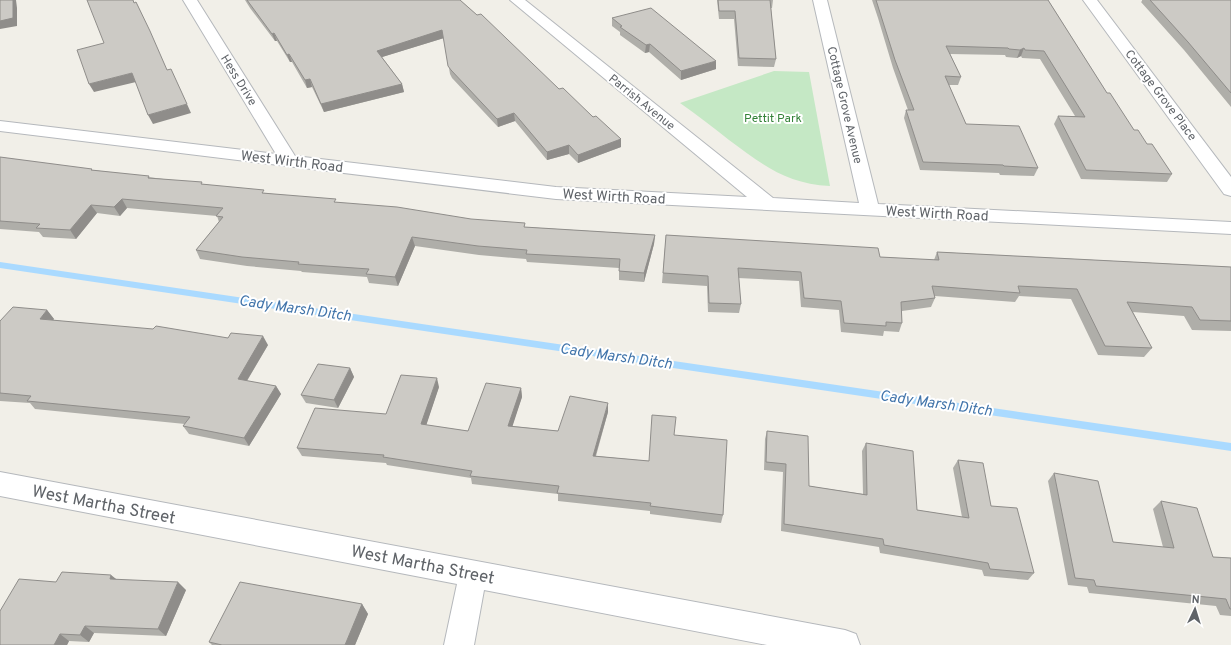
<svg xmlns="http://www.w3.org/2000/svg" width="1231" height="645" viewBox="0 0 1231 645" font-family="Overpass,sans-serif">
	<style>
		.green { fill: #c5e8c5 }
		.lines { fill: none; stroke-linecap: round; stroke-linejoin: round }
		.stream { fill: #aadaff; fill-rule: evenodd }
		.minor-casing { stroke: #b5b8bc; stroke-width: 2 }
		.minor { fill: #fff; fill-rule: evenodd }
		.wall { fill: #afaea9 }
		.shaded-wall { fill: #8f8d8a }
		.building { fill: #cccac5; stroke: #8f8d8a }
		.labels { text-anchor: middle; stroke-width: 4; stroke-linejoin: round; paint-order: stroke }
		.far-street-label { font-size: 12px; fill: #5f6368; stroke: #fff }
		.far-park-label { font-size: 12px; fill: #348238; stroke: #fff }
		.street-label { font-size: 14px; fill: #5f6368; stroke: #fff }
		.water-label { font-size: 15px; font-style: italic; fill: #4174aa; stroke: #fff }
		.near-street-label { font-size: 17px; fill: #5f6368; stroke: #fff }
	</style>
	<rect width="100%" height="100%" fill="#f1efe8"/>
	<path class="green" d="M774 71 809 72 830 186C786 184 763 165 729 140 713 127 697 115 680 103Z"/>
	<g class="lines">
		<path class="stream" d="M0 262 1231 443V451L0 268Z"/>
		<defs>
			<path id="minor" d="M183 0H197L295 156 556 187 747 197 510 0H525L773 198 859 203 813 0H827L878 204 1231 222V234L556 199 0 131V121L276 154Z
				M1083 0H1097L1231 177V196L1224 194Z
				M0 472 845 630 856 634 860 645H767L484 590 474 645H444L457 584 0 496Z"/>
		</defs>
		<use href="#minor" class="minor-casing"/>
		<use href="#minor" class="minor"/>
	</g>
	<path class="wall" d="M245 0H460L559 89 621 139V147L578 163 569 154 547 160 515 121 498 127 452 78 450 74 444 38 382 57 402 84 404 92 324 112 312 87 307 88 292 62H290L277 41H275L250 8Z
		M717 0H773L772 8H771L776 59 774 67 738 66 734 19H719Z
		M872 0H1048L1107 93 1134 130 1172 174 1167 182 1081 179 1054 124 1058 116H1075L1040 59 1022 58 1021 56 1017 58 1006 57 1005 55 950 54 961 77 958 85H949L966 124 1038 168 1034 176 1000 175 999 173 920 170 904 118 906 110H908L893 68 878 18Z
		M1142 0H1231V107L1184 50 1141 2 1142 1Z
		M612 18 716 69 681 80 649 52 645 53 620 35V32L612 26Z
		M0 157 93 170 203 184 265 193 525 227 655 235 654 244 644 282 619 280V268L527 262 526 259 479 255 415 246 398 286 369 283 367 277 302 272 301 271 247 266 200 259 196 250 219 222 217 216 127 208 120 216 97 213 76 239 43 237 39 232 0 229Z
		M666 235 880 257 934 260 937 252 1231 267V331L1192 330 1184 316 1133 312 1152 348 1144 357 1098 355 1071 299 1019 296 1015 302 935 296V298L931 307 902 311V323L899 332 884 331 883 336 841 332 839 310 801 307 799 281 738 278 741 304 739 313 708 312 707 286 662 283Z
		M47 310 54 319 53 320 268 345 247 381 276 386 281 394 249 446 189 434 183 426 185 424 35 409 30 403 0 401V321Z
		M350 368 354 377 338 408 306 403 301 395Z
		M439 387 426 425 468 431 521 388 522 397 512 426 558 431 608 412 596 456 649 461 674 435 723 515 721 523 650 514V511L558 501V494L472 484 471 478 387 465 386 463 302 456 297 448 386 414Z
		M767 431 809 486 863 494 862 451 866 443 917 510 962 517 953 468 958 460 991 506 1034 573 1028 580 984 576 982 570 880 553 879 547 781 531 783 472 764 470 765 439Z
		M1054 473 1113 542 1163 547 1153 509 1161 501 1213 557 1231 558V616L1220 615 1216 606 1089 593 1087 587 1068 585 1048 481Z
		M116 579 186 590 166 636 94 633 89 642 69 641 67 645H0L56 582Z
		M362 604 368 614 355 645H212L209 642Z"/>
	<path class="shaded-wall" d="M13 0H16L17 8V26L0 29V21Z
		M442 30 444 38 379 58 377 51Z
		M274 33 277 41H275L272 34Z
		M650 44 649 52 645 53 646 45Z
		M1024 48 1021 56 1017 58 1020 50Z
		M289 54 292 62H290L287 55Z
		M716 61V69L681 80V71Z
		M132 73 136 82 94 92 89 84Z
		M310 79 312 87 307 88 305 80Z
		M402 84 404 92 324 112 321 104Z
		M187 104 191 113 153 124 148 115Z
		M514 113 515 121 498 127 497 119Z
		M621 139V147L578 163V155Z
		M569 145V154L547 160V152Z
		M122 199 127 208 120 216 114 207Z
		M91 205 97 213 76 239 70 230Z
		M655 235 654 244 644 282V273Z
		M412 237 415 246 398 286 395 277Z
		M47 310 54 319 47 327 40 319Z
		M263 336 268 345 243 387 238 379Z
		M350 368 354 377 338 408 334 400Z
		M437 378 439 387 424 432 421 424Z
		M276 386 281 394 249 446 244 438Z
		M521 388 522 397 510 434 508 426Z
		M608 403V412L593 464V456Z
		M111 575 120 582 110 579Z
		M178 582 186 590 166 636 158 629Z
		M362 604 368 614 355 645H345Z
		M85 626 94 633 89 642 80 635Z
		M60 634 69 641 67 645H54Z"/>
	<path class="building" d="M0 0H13V18L0 21Z
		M87 0H133L134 3 136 2 150 31 167 70 171 69 187 104 148 115 132 73 89 84 77 50 104 43Z
		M247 0H460L477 15 481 14 559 89 563 88 593 117 596 116 621 139 578 155 569 145 547 152 514 113 497 119 451 70 448 66 442 30 377 51 402 84 321 104 310 79 305 80 289 54 287 55 274 33 272 34Z
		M718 0H770L776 59 739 58 735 11H719Z
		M876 0H1048L1107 93H1110L1134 130H1138L1147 144H1152L1172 174 1086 170 1058 116 1085 117 1044 51 1025 50 1024 48 1020 50 1009 49 1008 48 946 46 961 77 945 76 966 124 1019 126 1038 168 1004 166 1003 165 923 162 906 110H914L895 60Z
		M1150 0H1231V93L1188 42Z
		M651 8 716 61 681 71 650 44 646 45 620 27 622 26 612 18Z
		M0 157 92 169 91 170 149 176 148 178 202 182 201 184 264 190 262 193 336 199 334 202 397 207 471 219 525 223 524 227 655 235 644 273 619 271 620 259 526 254 527 250 478 246 412 237 395 277 366 274 369 269 298 264 299 262 242 257 196 250 223 217 216 216 223 208 122 199 114 207 91 205 70 230 36 228 40 224 0 221Z
		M666 235 878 248 880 257 939 260 937 252 1231 267V321L1200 320 1192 307 1127 302 1152 348 1105 346 1077 289 1018 286 1020 293 932 286 935 298 901 302 902 323 886 322V326L844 323 841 301 804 298 801 272 738 268 741 304 709 303 708 276 663 273Z
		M13 307 47 310 40 319 153 329 156 326 228 338 231 333 263 336 238 379 276 386 244 438 183 426 190 417 27 401 31 396 0 393V321Z
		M318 364 350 368 334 400 301 395Z
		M401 375 437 378 421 424 468 431 486 383 521 388 508 426 558 431 570 396 608 403 593 456 649 461 652 415 676 417 674 435 727 440 723 515 650 506 651 503 557 493 559 486 470 476 472 471 383 457 384 455 297 448 315 408 386 414Z
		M767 431 808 436 809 486 867 495 866 443 913 451 917 510 969 518 958 460 983 463 991 506 1017 508 1034 573 990 569 988 563 884 545 883 539 784 524 786 464 766 462Z
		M1054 473 1098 481 1113 542 1174 548 1161 501 1197 508 1213 557 1231 558V609H1230L1226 599 1096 586 1094 580 1075 578Z
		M62 572 111 575 110 579 178 582 158 629 85 626 80 635 60 634 54 645H0V611L19 579 56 582Z
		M240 582 362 604 345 645H222L209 642Z"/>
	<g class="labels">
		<g class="far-street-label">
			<text transform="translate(239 80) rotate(58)" y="4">Hess Drive</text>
			<text transform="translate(1161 95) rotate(53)" y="4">Cottage Grove Place</text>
			<text transform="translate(642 102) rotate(39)" y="4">Parrish Avenue</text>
			<text transform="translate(845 105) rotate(77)" y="4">Cottage Grove Avenue</text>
		</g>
		<g class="far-park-label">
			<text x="773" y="122">Pettit Park</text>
		</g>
		<g class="street-label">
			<text transform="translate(292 161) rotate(7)" y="5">West Wirth Road</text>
			<text transform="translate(614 196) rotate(3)" y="5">West Wirth Road</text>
			<text transform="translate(937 213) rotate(3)" y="5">West Wirth Road</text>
		</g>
		<g class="water-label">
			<text transform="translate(295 308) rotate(8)" y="5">Cady Marsh Ditch</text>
			<text transform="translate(616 356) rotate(8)" y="5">Cady Marsh Ditch</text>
			<text transform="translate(936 403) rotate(8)" y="5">Cady Marsh Ditch</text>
		</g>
		<g class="near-street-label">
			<text transform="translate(104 504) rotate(11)" y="6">West Martha Street</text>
			<text transform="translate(423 564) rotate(11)" y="6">West Martha Street</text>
		</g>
	</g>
	<g transform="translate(1195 609) rotate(4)" stroke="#ffffff" stroke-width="3" paint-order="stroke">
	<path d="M0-3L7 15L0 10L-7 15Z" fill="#5f6368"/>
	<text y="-6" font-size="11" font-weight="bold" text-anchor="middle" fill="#5f6368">N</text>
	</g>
</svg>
